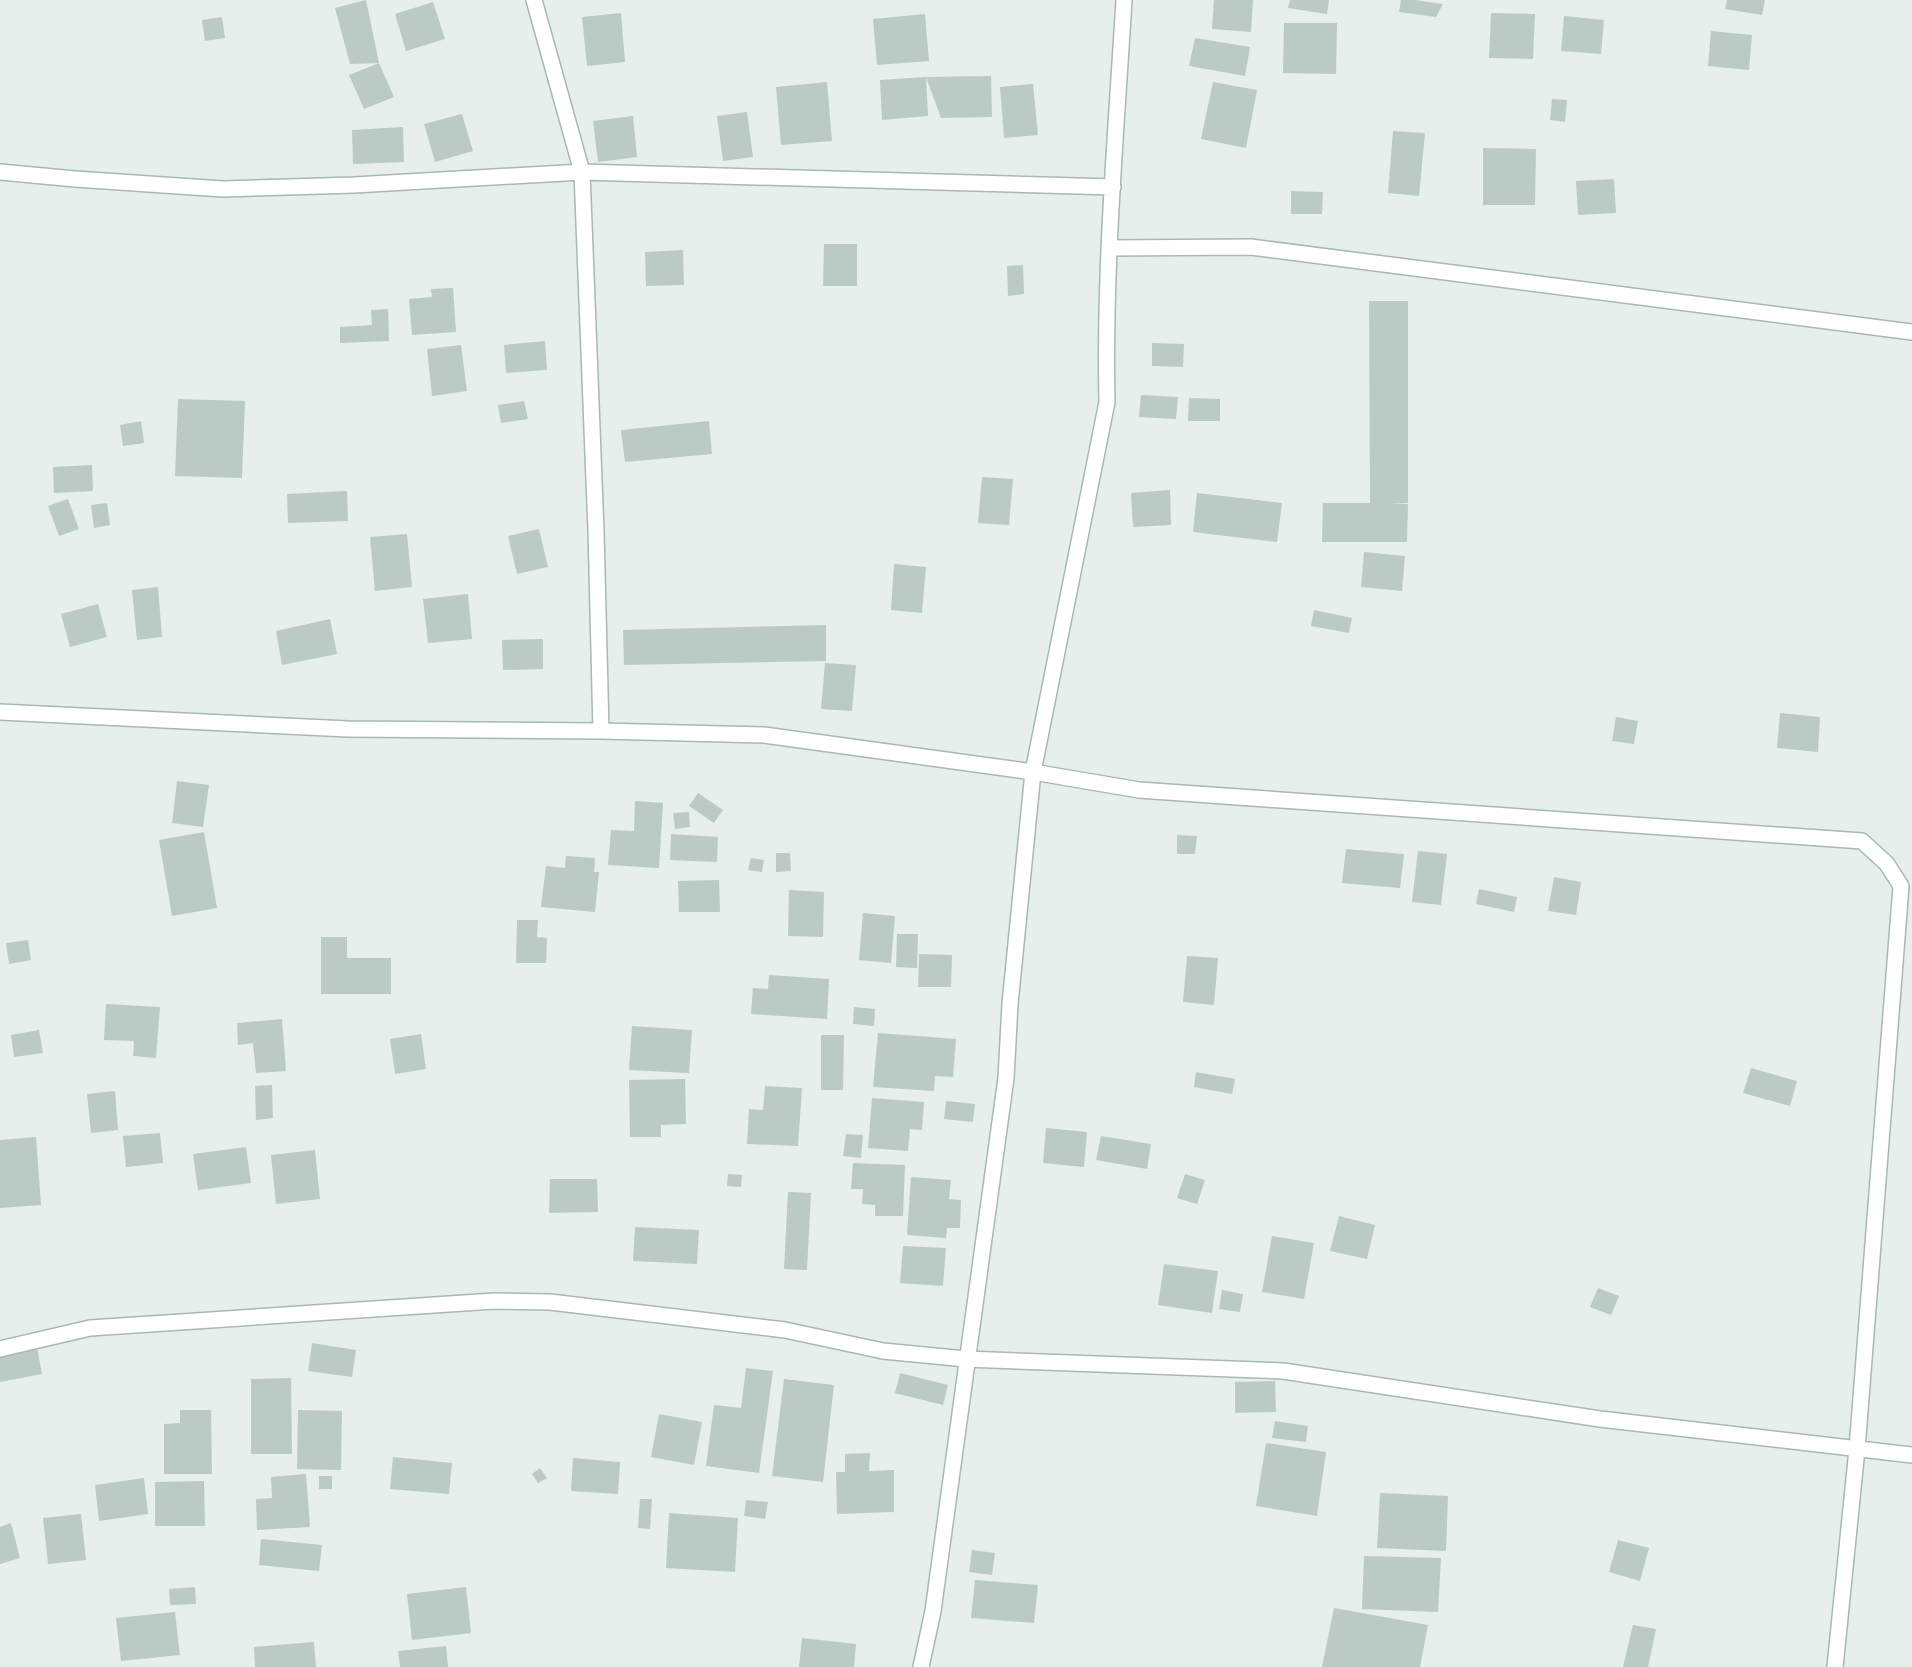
<svg xmlns="http://www.w3.org/2000/svg" width="1912" height="1667" viewBox="0 0 1912 1667" font-family="Poppins,sans-serif">
	<style>
		.building { fill: #bbcac4 }
		.lines { fill: none; stroke-linecap: round; stroke-linejoin: round }
		.street-casing { stroke: #a8b8b2; stroke-width: 18 }
		.street { stroke: #fff; stroke-width: 15 }
	</style>
	<rect width="100%" height="100%" fill="#e6efeb"/>
	<path class="building" d="M366 0 379 63 350 64 335 8Z
		M1214 0H1253L1251 32 1212 29Z
		M1290 0H1329L1327 14 1288 8Z
		M1401 0H1415L1443 4 1436 17 1399 12Z
		M1727 0H1765L1762 15 1725 9Z
		M433 2 445 39 406 51 395 14Z
		M621 13 625 62 587 66 582 17Z
		M1491 13 1535 14 1533 59 1489 58Z
		M925 14 929 61 877 65 873 19Z
		M1564 16 1604 20 1601 54 1561 51Z
		M222 17 225 38 205 41 202 20Z
		M1284 23H1337L1336 74 1283 73Z
		M1711 31 1752 35 1749 70 1708 66Z
		M1195 38 1250 47 1245 76 1189 66Z
		M379 63 394 97 364 109 349 75Z
		M991 76 992 117 941 118 926 77Z
		M926 77 928 116 882 120 880 80Z
		M827 82 832 141 781 145 776 87Z
		M1213 82 1257 90 1246 148 1201 139Z
		M1033 84 1038 135 1004 138 1000 87Z
		M1552 99 1567 100 1565 122 1550 120Z
		M747 112 753 157 723 161 717 116Z
		M462 114 473 151 435 162 424 124Z
		M633 116 637 157 598 162 593 121Z
		M403 127 404 162 353 164 352 130Z
		M1393 131 1425 133 1419 196 1388 193Z
		M1483 148 1536 149 1535 205H1483Z
		M1614 179 1616 213 1578 215 1576 181Z
		M1291 191 1323 192 1322 214H1291Z
		M824 244H857V286H823Z
		M683 250 684 285 646 286 645 252Z
		M1023 265 1024 294 1008 296 1007 266Z
		M453 288 456 332 412 335 409 299 432 297 431 289Z
		M1369 301H1408V503H1387L1408 504 1407 542H1322L1323 503H1370Z
		M388 309 389 341 340 343V327L372 325 371 310Z
		M545 341 547 370 506 373 504 345Z
		M1152 343 1184 344 1183 367 1152 366Z
		M461 345 467 391 432 396 427 349Z
		M1141 395 1178 397 1176 419 1139 417Z
		M1189 398 1220 399V421H1188Z
		M178 399 245 401 242 478 175 476Z
		M524 401 528 419 501 423 498 405Z
		M141 421 144 443 123 446 120 425Z
		M709 421 712 454 625 462 621 430Z
		M92 465 93 491 54 493 53 467Z
		M982 477 1013 479 1009 525 978 523Z
		M1170 490 1171 525 1133 527 1131 493Z
		M347 491 348 521 288 523 287 494Z
		M1197 493 1282 503 1277 542 1193 532Z
		M68 499 79 529 59 536 48 506Z
		M107 503 110 525 94 528 91 505Z
		M539 529 548 567 517 574 508 536Z
		M407 534 412 587 375 591 370 537Z
		M1364 552 1405 556 1402 591 1361 587Z
		M894 564 926 567 922 613 891 610Z
		M158 587 162 637 137 640 132 590Z
		M468 594 472 639 428 643 423 599Z
		M98 604 107 637 70 647 61 614Z
		M1314 610 1352 618 1349 633 1311 626Z
		M330 619 337 654 282 665 276 631Z
		M826 625V661L624 665 623 630Z
		M543 639V669L503 670 502 640Z
		M825 663 856 665 852 711 821 709Z
		M1780 713 1820 717 1818 752 1777 748Z
		M1616 717 1638 721 1634 744 1612 741Z
		M177 781 209 785 203 827 172 823Z
		M698 793 723 810 714 823 689 806Z
		M635 801 663 803 659 868 608 865 611 830 634 831Z
		M689 812 690 827 675 829 673 813Z
		M204 832 217 908 172 916 159 840Z
		M671 834 718 837 717 862 670 860Z
		M1177 835 1197 836 1195 854H1177Z
		M1346 849 1404 854 1400 888 1342 883Z
		M1418 851 1447 854 1441 905 1412 902Z
		M776 853H790L791 871 776 872Z
		M566 856 595 858 594 872H599L595 912 541 907 546 866 565 868Z
		M751 858 764 860 762 872 748 870Z
		M1554 877 1581 882 1576 915 1548 911Z
		M719 880 720 912H679L678 881Z
		M1479 889 1517 897 1514 912 1476 904Z
		M789 890 824 892 823 937 788 936Z
		M863 913 895 916 891 963 859 960Z
		M517 920H538L537 937 547 938 546 963H516Z
		M897 934H918L917 968 896 967Z
		M321 937H347V958H391V994H321Z
		M28 940 31 960 9 964 6 943Z
		M919 954 952 955 951 987H918Z
		M1187 956 1218 958 1214 1005 1183 1002Z
		M769 975 829 979 827 1019 751 1014 753 988 768 989Z
		M106 1004 160 1007 156 1058 133 1056 134 1041 104 1040Z
		M854 1007 875 1009 874 1026 853 1024Z
		M282 1019 286 1071 256 1073 253 1043 238 1045 237 1023Z
		M632 1026 692 1030 689 1073 629 1070Z
		M39 1030 43 1053 14 1057 11 1035Z
		M878 1033 956 1039 953 1077 935 1076 934 1091 873 1087Z
		M421 1034 426 1069 395 1074 390 1039Z
		M821 1035H844L843 1090H821Z
		M1751 1068 1797 1081 1790 1106 1743 1093Z
		M1196 1072 1235 1079 1232 1094 1194 1087Z
		M685 1079 686 1124 661 1125V1137H630L629 1080Z
		M272 1085 273 1118 256 1120 255 1086Z
		M765 1086 802 1088 798 1146 747 1144 749 1109 763 1110Z
		M115 1091 118 1130 91 1133 87 1094Z
		M872 1098 924 1102 922 1130 910 1129 908 1151 868 1148Z
		M946 1101 975 1104 973 1122 944 1119Z
		M1046 1128 1087 1132 1084 1167 1043 1163Z
		M160 1133 163 1163 126 1167 123 1136Z
		M846 1134 863 1135 861 1158 843 1156Z
		M1101 1136 1151 1144 1147 1169 1096 1160Z
		M36 1137 41 1205 0 1208V1140Z
		M246 1147 251 1183 198 1190 193 1154Z
		M315 1150 320 1199 276 1204 271 1155Z
		M853 1163 905 1165 903 1216H875V1205L862 1204 863 1189H851Z
		M728 1174 742 1175 741 1187 727 1186Z
		M1185 1174 1205 1180 1197 1204 1177 1198Z
		M911 1177 951 1180 949 1199 961 1200 960 1228H947L946 1238 907 1235Z
		M550 1179H597L598 1212 549 1213Z
		M788 1192 811 1193 807 1270 784 1269Z
		M1339 1216 1375 1225 1367 1259 1330 1251Z
		M635 1227 699 1230 697 1264 633 1261Z
		M1272 1236 1314 1243 1304 1299 1262 1292Z
		M903 1246 946 1248 943 1286 900 1283Z
		M1164 1264 1218 1271 1212 1313 1158 1305Z
		M1598 1288 1619 1296 1611 1315 1590 1307Z
		M1222 1290 1243 1294 1240 1312 1219 1309Z
		M312 1343 356 1350 352 1377 308 1371Z
		M37 1347 42 1374 0 1382V1354Z
		M746 1368 773 1371 759 1473 706 1466 714 1405 741 1408Z
		M900 1373 948 1385 943 1405 895 1393Z
		M291 1378 292 1454H251V1379Z
		M784 1379 834 1385 823 1482 772 1476Z
		M1275 1381 1276 1412 1235 1413V1382Z
		M180 1410H211L212 1474H164V1424L180 1423Z
		M298 1410 342 1411 341 1470 297 1469Z
		M659 1414 702 1422 694 1465 651 1457Z
		M1275 1421 1308 1426 1306 1442 1272 1438Z
		M1266 1443 1326 1452 1317 1516 1256 1506Z
		M870 1453 869 1471 894 1470V1512L837 1514 836 1472H845V1454Z
		M393 1457 452 1463 449 1494 390 1489Z
		M573 1458 620 1462 618 1494 571 1491Z
		M540 1468 547 1478 538 1483 532 1474Z
		M306 1474 310 1527 257 1530 256 1499 272 1498 271 1477Z
		M319 1476H332V1489H319Z
		M144 1478 148 1514 99 1521 95 1485Z
		M204 1481 205 1526H155V1482Z
		M1380 1493 1448 1496 1446 1551 1377 1548Z
		M640 1499H652L650 1529 638 1528Z
		M746 1500 768 1502 765 1519 744 1516Z
		M669 1513 738 1518 735 1572 666 1568Z
		M81 1514 86 1560 48 1564 43 1518Z
		M11 1523 20 1558 0 1564V1527Z
		M261 1539 322 1545 319 1571 259 1565Z
		M1618 1540 1649 1548 1640 1581 1609 1572Z
		M972 1550 995 1553 992 1575 969 1572Z
		M1364 1556 1441 1558 1438 1612 1362 1609Z
		M975 1580 1038 1585 1034 1623 971 1618Z
		M195 1587 196 1604 170 1605 169 1589Z
		M466 1587 471 1633 412 1640 407 1594Z
		M1334 1608 1428 1625 1420 1667H1322Z
		M175 1612 180 1655 121 1661 116 1618Z
		M1633 1625 1656 1629 1648 1667H1623Z
		M802 1638 856 1644 854 1667H799Z
		M314 1642 316 1667H255L254 1647Z
		M446 1646 448 1667H400L398 1651Z"/>
	<g class="lines">
		<defs>
			<path id="street" d="M534 0 582 172 596 531 601 731
				M0 172 75 179 223 189 354 185 582 172 1113 187
				M1110 248 1251 247 1912 332
				M0 712 348 729 601 731 764 735 1033 772 1139 790 1862 841 1887 864 1901 886 1857 1449 1835 1667
				M0 1349 90 1328 494 1301 550 1302 785 1330 883 1351 966 1359 1283 1371 1600 1419 1912 1455
				M921 1667 933 1611 1006 1078 1010 1004 1033 772 1107 402C1104 268 1116 134 1124 0"/>
		</defs>
		<use href="#street" class="street-casing"/>
		<use href="#street" class="street"/>
	</g>
</svg>
